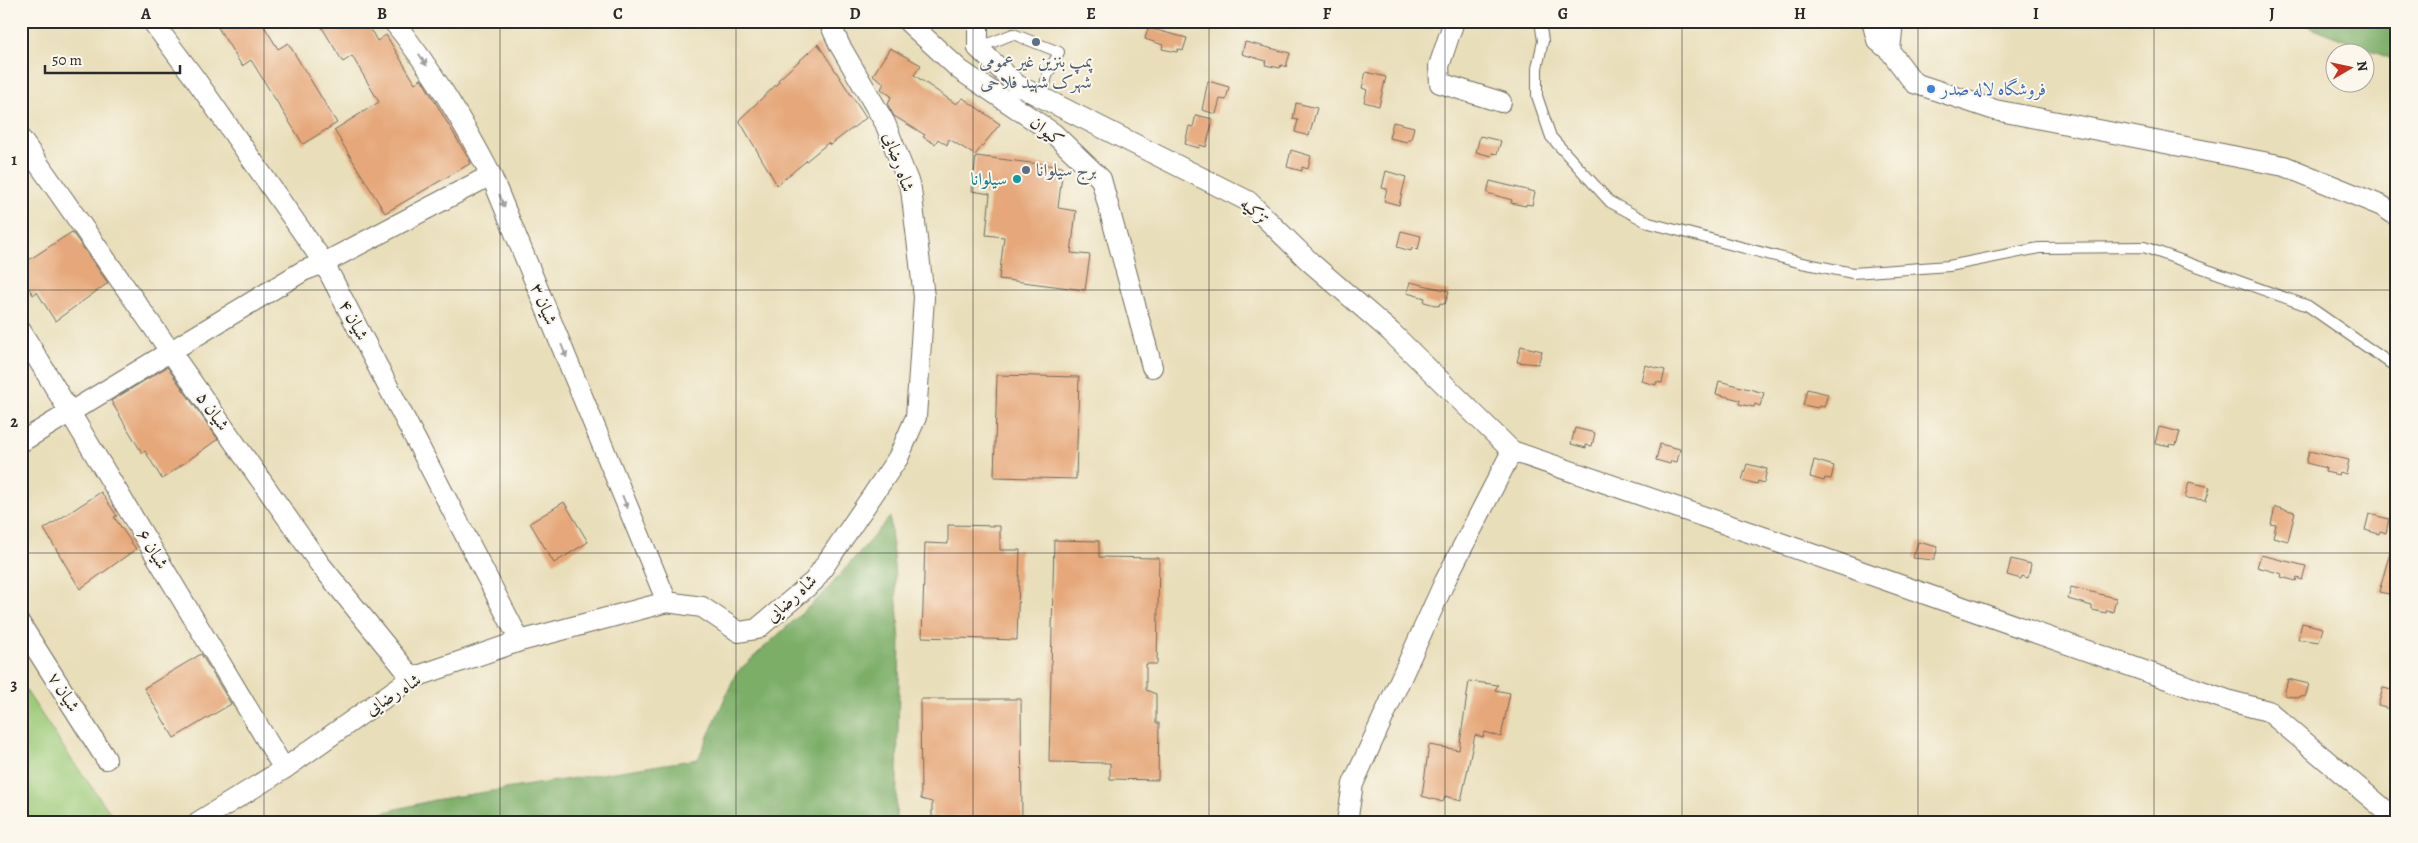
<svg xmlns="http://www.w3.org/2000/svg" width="2418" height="843" viewBox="0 0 2418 843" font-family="Alegreya,Amiri,serif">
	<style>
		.green { fill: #9bca78; stroke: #637a52 }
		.forest { fill: #7cae68; stroke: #546c4a }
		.building { fill: #e6a87a }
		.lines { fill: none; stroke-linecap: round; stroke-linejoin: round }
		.lane-casing { stroke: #6e6a5d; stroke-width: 12 }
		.street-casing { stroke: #6e6a5d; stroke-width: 22 }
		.lane { stroke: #fff; stroke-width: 10 }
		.street { stroke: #fff; stroke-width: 20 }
		.oneway { fill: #a0a0a0 }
		.grid { fill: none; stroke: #2b2b2b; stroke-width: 1; stroke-opacity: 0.55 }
		.service-dot { fill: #5c6f8a; stroke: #fbf7ec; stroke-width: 2 }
		.shop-dot { fill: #3f7fe0; stroke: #fbf7ec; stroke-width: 2 }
		.culture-dot { fill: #0f9aa8; stroke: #fbf7ec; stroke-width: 2 }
		.labels { text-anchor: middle; stroke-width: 4; stroke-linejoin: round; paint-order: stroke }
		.service-label { font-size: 18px; fill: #4e5e75; stroke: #fbf7ec }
		.shop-label { font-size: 18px; fill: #366cbe; stroke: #fbf7ec; text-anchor: start }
		.street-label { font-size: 18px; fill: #2b2b2b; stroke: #fbf7ec }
		.culture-label { font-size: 18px; fill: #0d838f; stroke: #fbf7ec; text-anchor: end }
		.neatline { fill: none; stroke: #2b2b2b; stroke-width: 2 }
		.grid-label { font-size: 16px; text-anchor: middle; font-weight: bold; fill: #2b2b2b }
	</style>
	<rect width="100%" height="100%" fill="#fbf7ec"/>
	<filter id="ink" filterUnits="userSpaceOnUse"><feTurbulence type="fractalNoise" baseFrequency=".02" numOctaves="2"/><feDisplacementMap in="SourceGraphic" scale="10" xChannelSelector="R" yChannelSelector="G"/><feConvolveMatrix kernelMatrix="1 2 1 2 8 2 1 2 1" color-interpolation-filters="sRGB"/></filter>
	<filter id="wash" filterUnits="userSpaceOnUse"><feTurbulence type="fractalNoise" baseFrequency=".0096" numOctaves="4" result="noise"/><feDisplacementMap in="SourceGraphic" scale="20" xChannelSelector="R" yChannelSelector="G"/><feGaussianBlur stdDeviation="1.12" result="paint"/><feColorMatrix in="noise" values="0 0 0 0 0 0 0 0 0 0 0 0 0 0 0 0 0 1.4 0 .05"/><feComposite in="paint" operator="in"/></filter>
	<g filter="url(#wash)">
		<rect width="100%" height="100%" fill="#e9deba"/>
		<path class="green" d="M21 683 71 759 117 822H21Z"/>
		<path class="forest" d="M2295 21H2397V61Z
			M890 517 900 641 896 822H344L434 800 698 759 736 673 824 593Z"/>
		<g id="blocks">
			<path class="building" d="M225 21H261L278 49 288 43 337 123 303 144 251 60 242 66 217 26Z
				M318 21H366L377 41 386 35 415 83 421 79 424 83 471 163 385 213 334 130 379 102 352 56 343 62Z
				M1148 28 1187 38 1183 51 1178 49 1177 52 1162 49 1163 45 1145 39Z
				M1245 42 1290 53 1286 67 1281 65 1280 68 1265 65 1266 61 1242 54Z
				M818 44 866 118 830 145 828 143 777 185 739 120 779 82 778 80Z
				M890 48 921 65 914 75 956 104 963 98 1000 124 975 155 949 139 947 145 938 139 935 144 923 137 925 135 894 116 888 105 891 96 881 89 884 83 873 75Z
				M1366 72 1386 77 1379 106 1364 102 1367 90 1362 88Z
				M1208 81 1229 87 1226 100 1220 99 1216 114 1202 110Z
				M1296 103 1317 108 1309 136 1295 132 1298 120 1293 119Z
				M1196 115 1213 119 1206 147 1200 145 1199 148 1185 144 1189 126 1193 127Z
				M1393 122 1414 127 1411 140H1408L1407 142 1389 138Z
				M1480 136 1501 141 1497 154 1492 153 1491 156 1476 152Z
				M1291 150 1311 156 1308 169 1302 167V171L1287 167Z
				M976 156 1063 167 1058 208 1076 211 1071 253 1090 255 1085 290 999 279 1004 237 986 235 990 194 972 191Z
				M1386 171 1406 177 1399 205 1384 201 1387 189 1382 188Z
				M1490 181 1535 192 1532 205 1526 204V206L1511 203 1512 200 1487 193Z
				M1401 231 1421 236 1418 250 1412 248 1411 251 1397 247Z
				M72 232 108 283 55 321 37 292 33 295 21 275V265Z
				M1410 282 1449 291 1445 304 1440 303 1439 306 1424 302 1425 298 1407 293Z
				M1521 346 1542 351 1538 364 1517 362Z
				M1645 365 1665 370 1662 383 1656 382V385L1641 381Z
				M167 367 218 439 162 479 145 451 142 453 111 401Z
				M997 375 1079 377 1076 479 994 477Z
				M1719 381 1764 393 1760 406 1755 404 1754 407 1739 404 1740 400 1716 394Z
				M1807 389 1828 394 1824 407 1819 406 1818 408 1803 405Z
				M2159 427 2180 432 2176 445 2171 444 2170 446 2155 443Z
				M1575 428 1595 433 1592 446 1586 445V448L1571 444Z
				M1660 444 1680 449 1677 462 1671 461 1670 464 1656 460Z
				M2309 451 2349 460 2346 474 2340 472 2339 475 2325 472 2326 468 2306 463Z
				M1814 460 1834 466 1831 479 1825 478 1824 481 1810 477Z
				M1747 464 1767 469 1764 483 1758 481 1757 484 1742 480Z
				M2189 482 2210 487 2206 500 2185 498Z
				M101 492 117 516 114 517 136 549 80 589 44 529Z
				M564 502 588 542 554 563 530 523Z
				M2275 507 2295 512 2288 541 2273 537 2276 525 2271 524Z
				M2369 514 2389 519 2386 533 2380 531 2379 534 2365 530Z
				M948 525 1000 526V550H1020L1017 640 922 637 925 543 948 544Z
				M1054 540 1099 541V557L1159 558 1157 664H1146V690L1156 694V723H1159L1158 780 1110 779V763L1049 762Z
				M1918 542 1938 547 1934 560 1913 558Z
				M2392 545H2397V587L2394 595 2379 592Z
				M2261 555 2306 566 2302 580 2297 578 2296 581 2281 577 2282 574 2257 567Z
				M2011 559 2031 564 2028 578 2022 576 2021 579 2007 575Z
				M2071 587 2116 598 2113 612 2107 610 2106 613 2092 610V606L2068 599Z
				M2302 623 2323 628 2319 642 2298 639Z
				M201 654 231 704 174 738 144 688Z
				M2288 679 2309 684 2305 697 2300 696 2299 698 2284 695Z
				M1469 681 1498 685 1495 690 1510 693 1501 737 1485 732 1483 737 1475 735 1461 801 1445 796 1443 802 1422 796 1429 745 1459 750Z
				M2383 688 2397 691V708L2394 707 2393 710 2378 706Z
				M920 699H1021L1022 822H964V817H932V802L921 799Z"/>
		</g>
	</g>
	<g filter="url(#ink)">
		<use href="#blocks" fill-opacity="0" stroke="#6e6a5d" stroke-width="1"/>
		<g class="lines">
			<defs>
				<path id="lane" d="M1540 21 1543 41 1537 68V96L1551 137 1610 202 1649 223 1802 263 1853 273 1949 266 2039 248 2144 247 2308 306 2397 368
					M978 48 1013 34 1059 52 1047 76 1042 98"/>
				<path id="street" d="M152 21 196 80 324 263 520 641
					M393 21C433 71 461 118 491 175L667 602
					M907 21 960 70 1053 133 1101 179 1152 367
					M978 21V48L1017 85 1248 201 1310 262 1391 332 1512 451 1769 539 2230 701 2268 711 2397 820
					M1454 21 1439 66 1440 83 1501 102
					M1872 21 1877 40 1890 51 1914 83 1995 110 2284 166 2382 206 2397 216
					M1890 51 1893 21
					M21 139 319 563 412 678
					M21 331 284 769
					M21 442 303 271 324 263 491 175
					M21 625 106 759
					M198 822 284 769 412 678 520 641 667 602 702 607 739 632 757 629 814 581 898 458 916 417 924 297 911 189 885 123 839 44 829 21
					M1347 822 1353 784 1445 581 1512 451"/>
			</defs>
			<use href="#lane" class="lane-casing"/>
			<use href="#street" class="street-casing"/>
			<use href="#lane" class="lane"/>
			<use href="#street" class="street"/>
		</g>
		<defs><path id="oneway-solid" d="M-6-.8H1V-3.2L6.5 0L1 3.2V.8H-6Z" transform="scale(1.25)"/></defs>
		<g class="oneway">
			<use href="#oneway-solid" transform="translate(423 60) rotate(56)"/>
			<use href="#oneway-solid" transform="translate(502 201) rotate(68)"/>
			<use href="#oneway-solid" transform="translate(564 351) rotate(68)"/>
			<use href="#oneway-solid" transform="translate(625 502) rotate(68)"/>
		</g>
	</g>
	<path class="grid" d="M264 21V822M500 21V822M736 21V822M973 21V822M1209 21V822M1445 21V822M1682 21V822M1918 21V822M2154 21V822M21 290H2397M21 553H2397"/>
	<g class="service-dot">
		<circle cx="1036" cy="42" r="5"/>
		<circle cx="1026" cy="170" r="5"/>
	</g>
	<circle class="shop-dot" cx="1931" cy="89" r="5"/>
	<circle class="culture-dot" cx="1017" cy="179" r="5"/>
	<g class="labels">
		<g class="service-label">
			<text x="1036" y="67">پمپ بنزین غیر عمومی<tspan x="1036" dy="21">شهرک شهید فلاحی</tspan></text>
			<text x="1036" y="176" text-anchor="start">برج سیلوانا</text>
		</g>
		<g class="shop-label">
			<text x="1941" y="95">فروشگاه لاله صدر</text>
		</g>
		<g class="street-label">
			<text transform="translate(1047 131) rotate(38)" y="6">کیوان</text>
			<text transform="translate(899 162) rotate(71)" y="6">شاه رضایی</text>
			<text transform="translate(1255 211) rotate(40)" y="6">تزکیه</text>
			<text transform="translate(544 304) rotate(68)" y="6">شیان ۳</text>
			<text transform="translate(354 320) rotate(63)" y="6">شیان ۴</text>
			<text transform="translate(213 411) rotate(55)" y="6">شیان ۵</text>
			<text transform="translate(153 549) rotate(59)" y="6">شیان ۶</text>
			<text transform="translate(791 598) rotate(-42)" y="6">شاه رضایی</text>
			<text transform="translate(64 692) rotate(58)" y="6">شیان ۷</text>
			<text transform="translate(393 694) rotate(-32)" y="6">شاه رضایی</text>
		</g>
		<g class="culture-label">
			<text x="1007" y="185">سیلوانا</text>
		</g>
	</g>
	<rect width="2418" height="843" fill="none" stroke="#fbf7ec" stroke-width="55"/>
	<g transform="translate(2350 68) rotate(81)"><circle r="24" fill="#fbf7ec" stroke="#a8a59f"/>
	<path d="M0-4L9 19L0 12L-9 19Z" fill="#c8321e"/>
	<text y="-8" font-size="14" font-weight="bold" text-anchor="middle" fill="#2b2b2b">N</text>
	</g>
	<path d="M45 65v8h135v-8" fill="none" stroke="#2b2b2b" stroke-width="2.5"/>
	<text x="52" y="65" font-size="15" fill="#2b2b2b" stroke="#fbf7ec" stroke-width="4" paint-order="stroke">50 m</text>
	<rect x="28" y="28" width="2362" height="788" class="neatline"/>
	<g class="grid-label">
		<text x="146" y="19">A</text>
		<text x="382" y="19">B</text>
		<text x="618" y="19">C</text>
		<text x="855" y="19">D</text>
		<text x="1091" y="19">E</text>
		<text x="1327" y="19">F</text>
		<text x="1563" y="19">G</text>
		<text x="1800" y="19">H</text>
		<text x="2036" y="19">I</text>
		<text x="2272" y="19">J</text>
		<text x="14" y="165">1</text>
		<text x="14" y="427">2</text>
		<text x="14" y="690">3</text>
	</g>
</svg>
